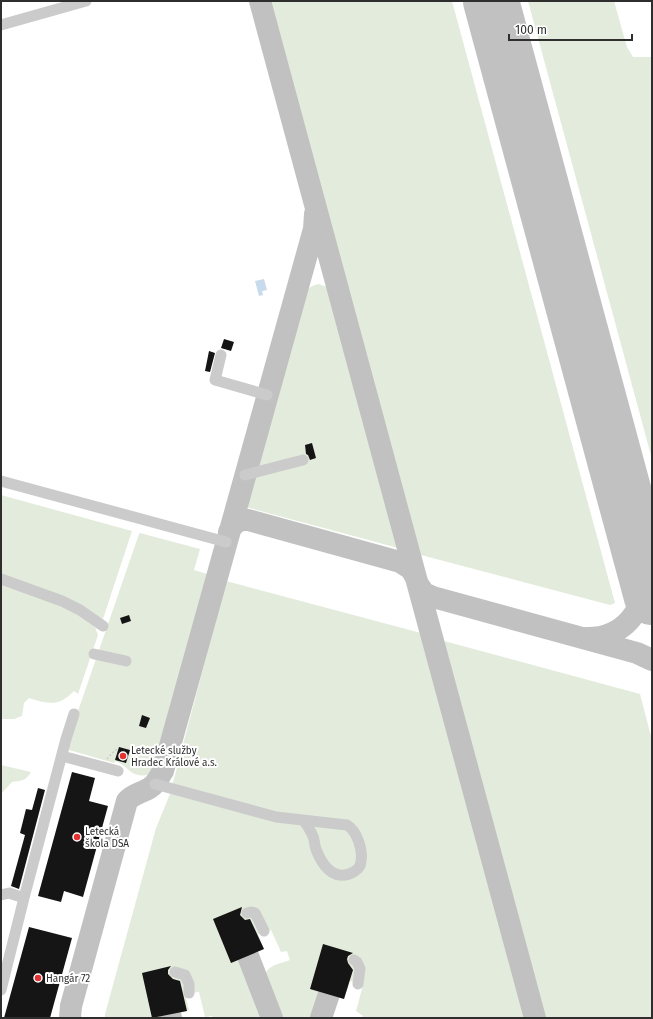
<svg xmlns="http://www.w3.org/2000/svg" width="653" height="1019" viewBox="0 0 653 1019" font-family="'Fira Sans',sans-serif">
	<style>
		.green { fill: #e3ecdc }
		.water { fill: #c8dbec }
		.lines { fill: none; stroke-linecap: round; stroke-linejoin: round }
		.taxiway { stroke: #c1c1c1; stroke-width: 22 }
		.runway { stroke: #c1c1c1; stroke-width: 56 }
		.building { fill: #151515 }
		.path { stroke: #cbcbcb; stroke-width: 1.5; stroke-dasharray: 2 2; stroke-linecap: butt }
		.minor { stroke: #cbcbcb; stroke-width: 11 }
		.poi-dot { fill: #e53131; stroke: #fff; stroke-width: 1.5 }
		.labels { text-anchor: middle; stroke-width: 4; stroke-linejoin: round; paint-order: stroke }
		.poi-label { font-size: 10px; fill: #2e2e2e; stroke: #fff; text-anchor: start }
	</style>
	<rect width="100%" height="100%" fill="#fff"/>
	<path class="green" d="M270 1H452L615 603 610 605 421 555Z
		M528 1H614L627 47 633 57H652V459Z
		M319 284 327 287 398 548 246 507 305 293C309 287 313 285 319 284Z
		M1 495 132 531 103 619 82 607 1 574Z
		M140 533 200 549 194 570 207 574 155 768 151 774C130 780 130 766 115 761L114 763 69 750 67 743 139 534Z
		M226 581 421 633 525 1018H362L363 1016 356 1011 363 985 350 981 344 999 323 993 315 1018H280L264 976C269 964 280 964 290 960L287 951 281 952 271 930 258 934 264 949 242 958 266 1018H213L212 1016 205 1017 199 992 185 994 189 1010 164 1018H105V1014L156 828 170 794Z
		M1 584 45 599 77 614 95 627 98 635 78 694 74 691C59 707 48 704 29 698L24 703 22 716 14 719H1Z
		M444 641 640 694 652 740V1018H546Z
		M1 765 31 772C27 780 21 781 12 782L1 794Z"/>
	<path class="water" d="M264 279 267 290 262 291 263 295 259 296 255 281Z"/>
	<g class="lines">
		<path class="taxiway" d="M260 1 535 1018
			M229 532C233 524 238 519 248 520L400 562 411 569 415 576
			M418 584 424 593 433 597 637 653 652 660
			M586 638C623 639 648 609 643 573L623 497
			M248 956 272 1018
			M170 1015 171 1018
			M70 1018 71 1006 127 801C134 793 143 793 151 787 156 784 159 777 163 771L314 229 315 214
			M321 1018 329 994"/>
		<path class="runway" d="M491 1 652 597"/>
	</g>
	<path class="building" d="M224 339 234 342 231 351 221 348Z
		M209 351 215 353 210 372 205 371Z
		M312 443 316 458 310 460 308 455 306 454 305 445Z
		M129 615 131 621 122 624 120 618Z
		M142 715 150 718 146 728 139 726Z
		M119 747 130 750 126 763 115 760Z
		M72 772 95 778 89 801 108 806 83 897 64 891 61 902 38 896Z
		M38 788 45 790 19 889 11 886 25 835 20 833 26 809 32 810Z
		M242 907 240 915 245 920 250 919 264 949 231 963 213 919Z
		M29 927 72 938 50 1018H4Z
		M323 944 353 953 348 956 347 959 348 963 353 970 344 999 310 989Z
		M171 966 168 970V974L173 979 180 981 187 1011 152 1018 142 973Z"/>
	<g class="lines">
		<path class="path" d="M107 759 115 750H117"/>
		<path class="minor" d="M1 25 86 1
			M221 355 215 380 267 395
			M245 475 303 460
			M1 481 226 542
			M1 579 62 601 80 610 103 626
			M94 654 126 661
			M62 756 118 771
			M155 784 276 817 347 825C357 831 363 850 361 861 361 870 349 876 340 875 328 874 320 860 316 849 314 844 315 839 312 834 310 830 307 825 304 821
			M1 895 9 893 24 898
			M247 913 251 912 255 913 264 931
			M354 960 357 962 360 969 358 984
			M175 972 185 975 189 984V993
			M1 990 24 898 66 739 74 714"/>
	</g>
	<g class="poi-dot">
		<circle cx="123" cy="756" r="4"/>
		<circle cx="77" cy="837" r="4"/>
		<circle cx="38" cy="978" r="4"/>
	</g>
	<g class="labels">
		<g class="poi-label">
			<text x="131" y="754">Letecké služby<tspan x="131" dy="12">Hradec Králové a.s.</tspan></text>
			<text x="85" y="835">Letecká<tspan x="85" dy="12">škola DSA</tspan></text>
			<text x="46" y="982">Hangár 72</text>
		</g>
	</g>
	<rect width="653" height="1019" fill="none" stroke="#2e2e2e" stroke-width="4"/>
	<path d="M509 34v6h123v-6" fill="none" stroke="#2e2e2e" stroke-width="2"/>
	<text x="515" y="34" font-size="12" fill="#2e2e2e" stroke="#ffffff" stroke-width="3" paint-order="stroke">100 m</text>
</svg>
